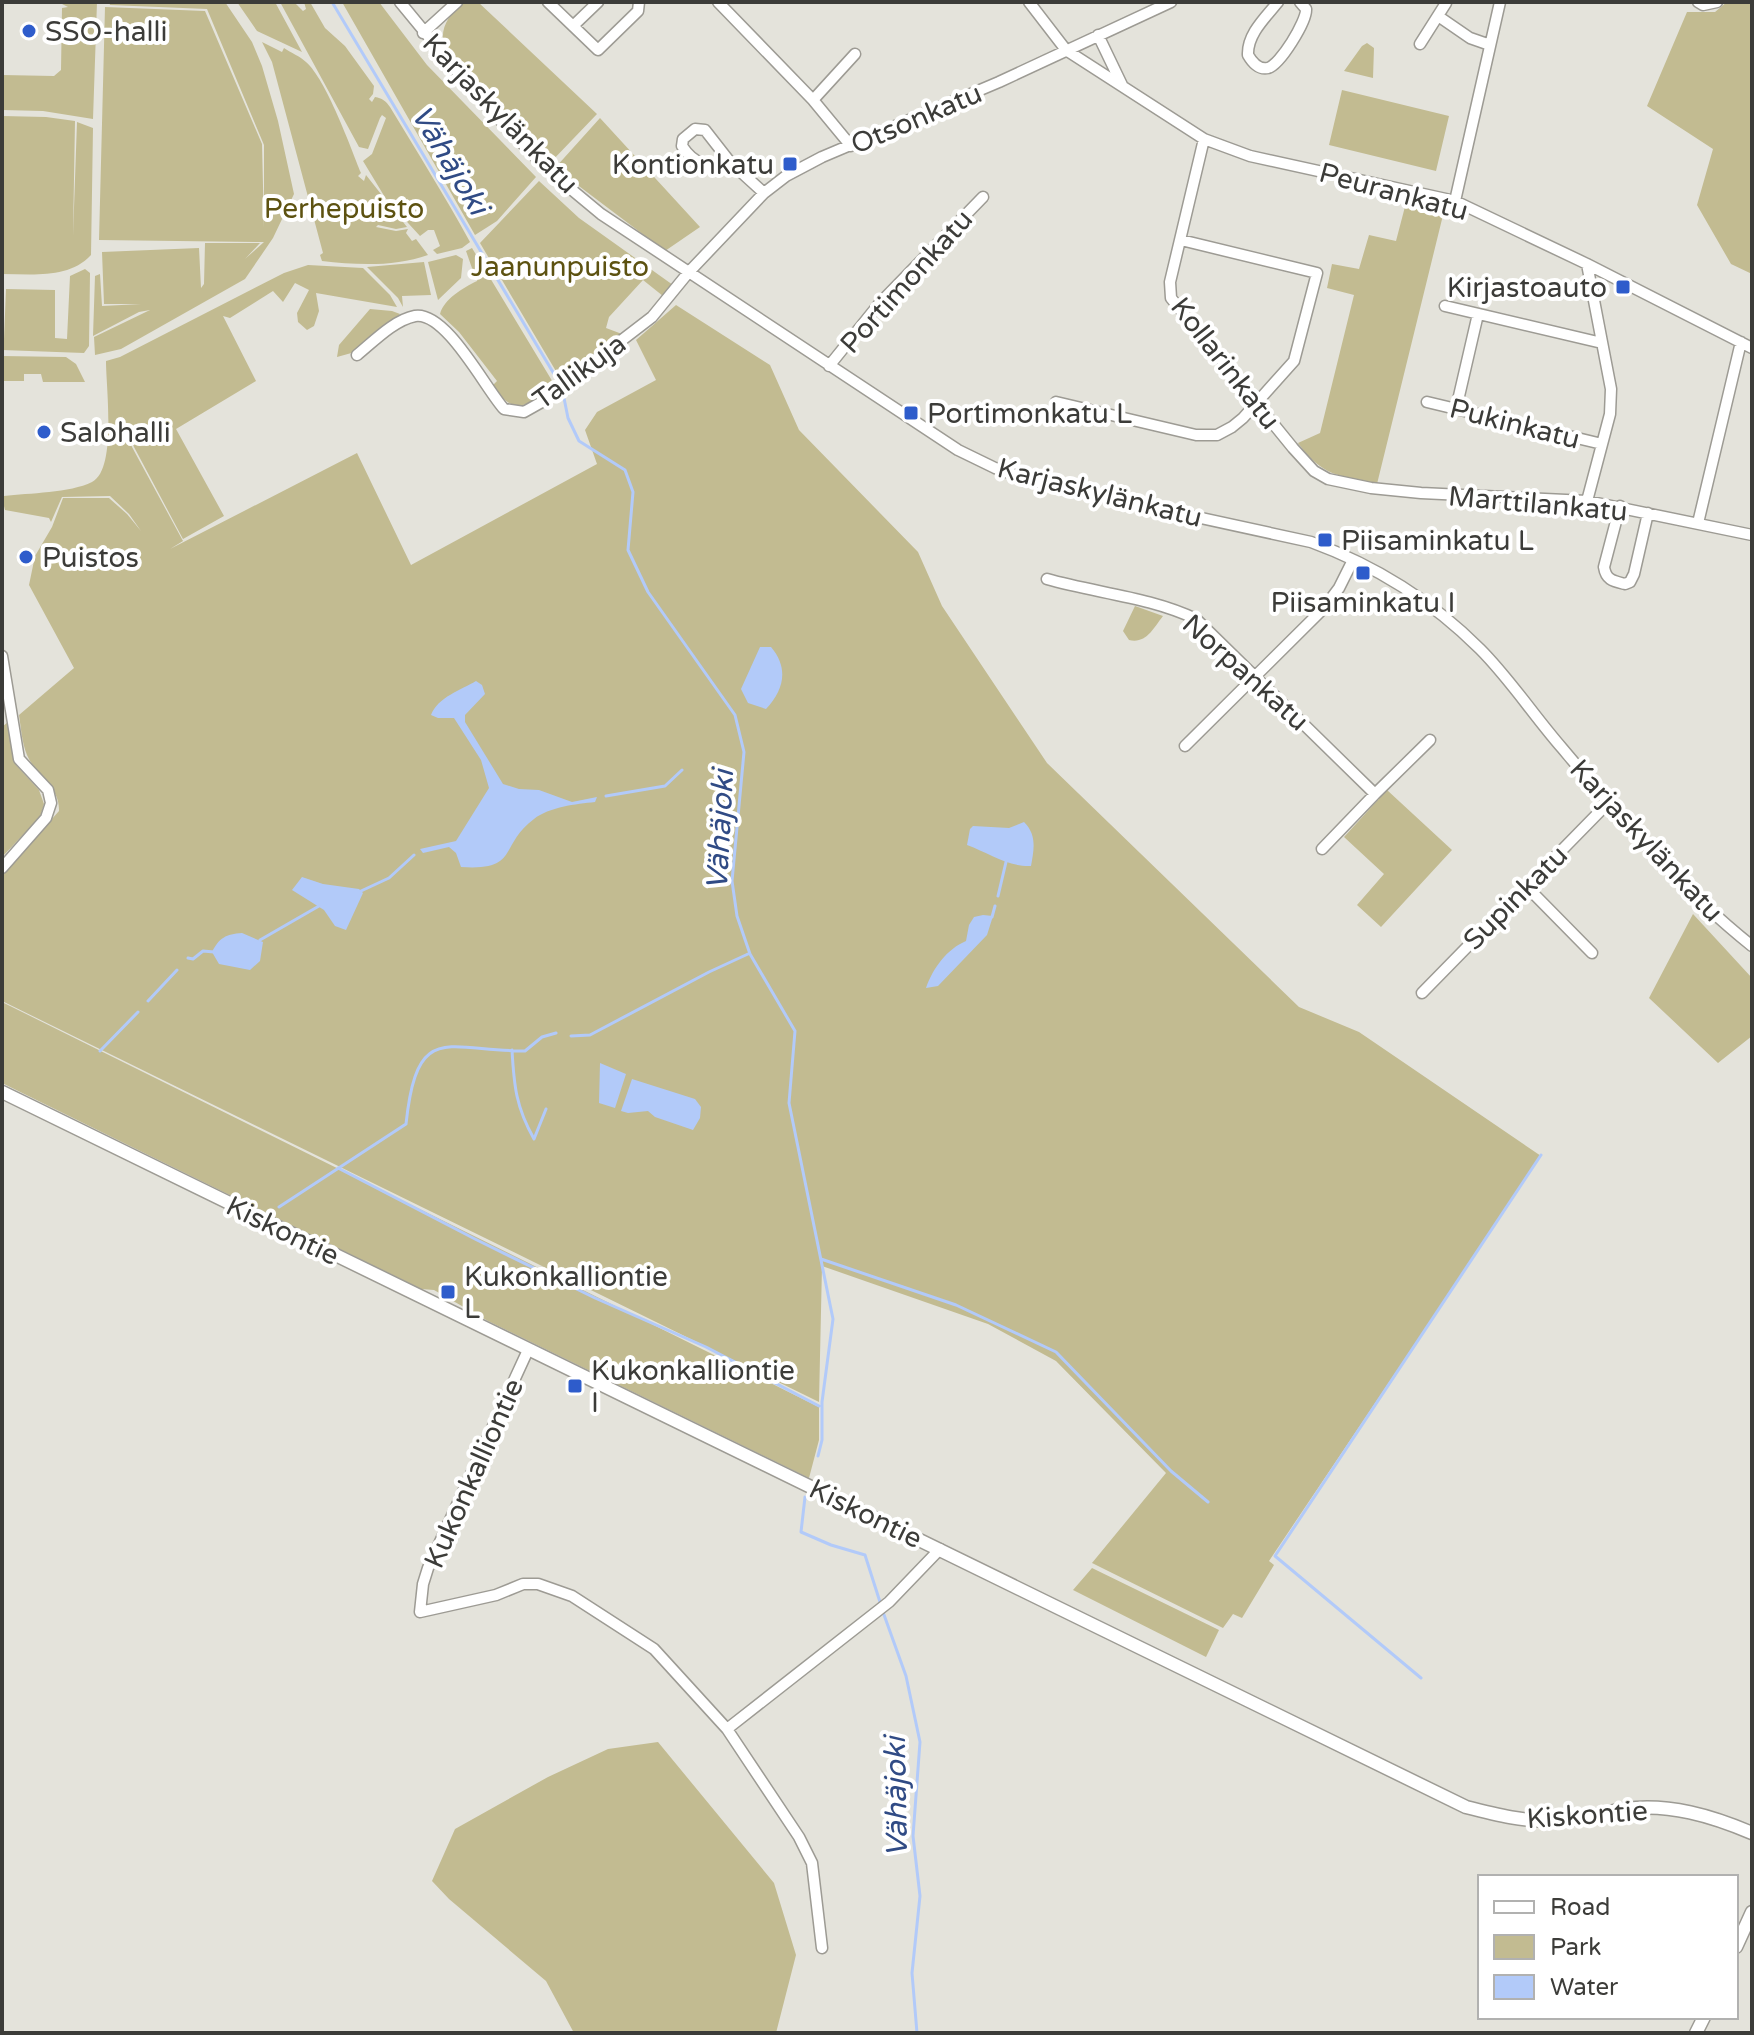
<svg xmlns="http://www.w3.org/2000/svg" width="1754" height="2035" viewBox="0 0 1754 2035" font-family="'Varela Round',sans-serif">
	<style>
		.green { fill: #c2bb91 }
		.water { fill: #b2caf9 }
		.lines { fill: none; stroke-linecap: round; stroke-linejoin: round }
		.stream { stroke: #b2caf9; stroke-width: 3 }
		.minor-casing { stroke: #9d9b94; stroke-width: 13 }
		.major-casing { stroke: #9d9b94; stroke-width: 15 }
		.minor { stroke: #fff; stroke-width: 10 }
		.major { stroke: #fff; stroke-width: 12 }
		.poi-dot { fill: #2e5ccb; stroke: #fff; stroke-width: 3 }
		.labels { text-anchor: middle; stroke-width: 8; stroke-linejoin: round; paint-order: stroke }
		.poi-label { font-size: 28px; fill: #3c3c39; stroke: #fff; text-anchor: start }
		.street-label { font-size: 28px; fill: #3c3c39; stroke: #fff }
		.park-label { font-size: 28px; fill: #5d5211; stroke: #fff }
		.water-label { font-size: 30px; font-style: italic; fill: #304b85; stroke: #fff }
	</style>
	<rect width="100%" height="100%" fill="#e4e3db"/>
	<path class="green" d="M58 2H97L93 119 43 111 2 110V75L54 76 61 70 62 8 68 7Z
		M109 2H225L252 42 262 66 278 121 294 194 273 238 245 279 121 349 95 355 94 337 150 310 139 312 93 336 95 276 100 274 102 306 141 304H104L102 252 199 248 201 288 204 284 205 243H260L245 259 264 242 99 240 105 7 205 11 262 144 264 228V145L207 9 110 5Z
		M237 2H275L302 52 257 31Z
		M280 2H294L303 11 306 9 304 2H310L325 28 345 46 374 86 373 94 369 99 372 102 375 97C382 98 386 101 390 107 417 152 445 196 470 242L462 248 437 254 433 250 440 246 434 230H428L420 236 386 199 363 161 372 154 386 118 382 115 380 118 368 149 359 147Z
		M342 2H379L427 65 536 177 497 221 475 235Z
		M463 2H478L597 114 550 163 445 49C438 29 449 15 463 2Z
		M1727 2H1752V274L1731 264 1697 205 1713 149 1647 106 1687 12H1715Z
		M262 42 282 52 284 48C291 53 300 56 306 62 326 79 351 148 361 173L358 176 364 181 366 175 407 227 396 229 378 225 376 227 396 231 408 229 406 233 412 241 416 239 428 255C395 267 356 265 322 261L320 255 323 253 272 62Z
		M1367 43 1374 48 1373 78 1344 71 1362 46Z
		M1342 90 1449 116 1436 171 1329 145Z
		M2 116 46 117 75 121 73 236 77 122 93 128 91 255C69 279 33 274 2 274Z
		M600 118 700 227 665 251 555 168Z
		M539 181 579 218 673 285 663 296 643 280 609 317 606 328 622 334 560 378 480 243Z
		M1407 199 1445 207 1377 484C1338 475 1323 477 1298 443L1320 433 1354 295 1327 288 1332 264 1359 269 1369 235 1396 241Z
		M472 248 554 384C527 405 517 419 492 386L497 381 459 332 440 314C444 299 463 288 477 281L478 278 473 271 466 251Z
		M456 255 463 259 461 278 438 300 428 262Z
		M424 262 431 295 402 296 403 307 398 298 367 267Z
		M308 265 363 268 390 295 397 307 316 293 319 311 314 326 307 330 298 322 297 313 309 290 295 283 283 302 273 291 230 318 223 316 256 381 176 429 224 516 183 539 134 447 122 415 132 447 183 541 170 549 357 453 411 565 597 464 585 430 597 412 656 380 636 340 676 305 770 365 799 430 918 552 942 606 1047 763 1299 1007 1359 1032 1541 1156 1269 1561 1274 1565 1242 1618 1233 1614 1223 1628 1092 1563 1166 1473 1056 1361 988 1324 822 1266 819 1402 2 1001V875L59 811C60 786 36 776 27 755 22 743 21 728 19 715L74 668 29 585 35 556 52 527 63 498H109L127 514 141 531 129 514 110 496 62 497 51 522 49 518 5 510 2 498 4 496C29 493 70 493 92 482 117 470 106 387 106 361L120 357 284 273Z
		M85 269 90 273 89 346 84 353 2 350V289H4V339L6 289 55 290V338L67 339 70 276Z
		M370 309 392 311 400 314 355 352 337 357 339 345Z
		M2 356 66 357 76 364 85 382H43L41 374H24V381H2Z
		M1135 606 1163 616C1153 629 1146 644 1129 640L1123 631Z
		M8 722 16 765 39 790 44 804 40 817 2 857V727Z
		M1387 790 1452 850 1381 927 1357 905 1384 874 1344 837Z
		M1693 914 1752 978V1036L1718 1063 1649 998Z
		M2 1002 819 1407V1440L809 1478 488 1321 434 1290 421 1289 2 1083Z
		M1092 1568 1219 1630 1206 1657 1073 1590Z
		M658 1742 774 1883 796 1955 776 2033H574L546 1981 449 1899 432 1881 455 1829 548 1777 608 1749Z"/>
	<path class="water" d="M760 647H771C789 668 784 690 766 709L748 703 741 689Z
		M476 681 482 685 485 694 465 715V722L503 784 519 789 539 790 572 802 597 797 595 802C576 804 549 807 534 819 498 846 520 871 461 867L456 853 449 847 423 853 420 849 456 841 489 788 481 760 454 718H438L431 715C438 697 461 690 476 681Z
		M1024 822C1037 835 1034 849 1031 866 1008 867 989 853 967 845L970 829 973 826 1009 828Z
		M302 877 323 884 359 889 363 893 346 930 335 926 324 910 292 890Z
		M983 915 993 916 987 935 938 986 926 988C933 968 947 949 966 941L969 925 974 917Z
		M242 933 263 942 260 961 250 970 219 964 212 952C219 938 226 934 242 933Z
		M600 1063 626 1074 615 1108 599 1103Z
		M632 1079 695 1099 701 1107 700 1118 693 1130 655 1117 648 1111 628 1113 621 1111Z"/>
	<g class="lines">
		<path class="stream" d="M332 2 557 379
			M563 393 568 418 579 441 625 470 633 492 628 550 648 592 735 715 744 752 732 881 737 916 750 954 795 1031 789 1103 833 1319 822 1402V1440L818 1456
			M606 796 665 786 682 770
			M361 891 389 878 414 855
			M998 896 1006 862
			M992 917 995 906
			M260 940 319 906
			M188 958 193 959 203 951 214 952
			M148 1001 177 970
			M571 1036 590 1035 709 972 748 954
			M512 1050C514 1086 516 1107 534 1139L546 1109
			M100 1051 138 1012
			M338 1168 475 1239 595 1298 706 1347 819 1406
			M279 1207 406 1124C417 1020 447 1051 525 1051L542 1037 556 1033
			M821 1259 956 1305 1056 1352 1171 1471 1208 1502
			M805 1497 801 1532 831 1545 865 1555 880 1602
			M883 1612 906 1676 920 1742 913 1836 920 1896 912 1973 917 2033
			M1421 1678 1275 1556 1541 1155"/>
		<defs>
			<path id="minor" d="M400 2 480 99 548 170 601 214 958 450 995 468 1036 482 1311 542C1374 565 1433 602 1480 649 1510 679 1534 716 1562 748 1621 818 1680 889 1752 946
				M548 2 598 50 638 11 639 2
				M718 2 813 100 851 146
				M1029 2 1066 50 1204 139 1250 156 1455 201 1587 264 1752 348
				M1278 2C1266 17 1247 34 1248 55 1252 62 1259 70 1268 68 1280 65 1307 21 1306 9L1300 2
				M1698 2 1703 5 1717 2
				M1438 16 1470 38 1490 45
				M573 26 598 2
				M423 33 457 2
				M1098 35 1122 85
				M1420 44 1446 3
				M813 100 855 54
				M1204 139 1170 282 1171 298 1293 448 1314 471 1328 479 1371 488 1421 493 1587 501 1752 535
				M730 162C707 165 696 167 682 146L683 139 695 129 705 130 730 162 764 193
				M1455 201 1500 2
				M1587 264 1611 389 1610 414 1587 501
				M1445 306 1602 343
				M357 355C373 342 394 320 415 316 446 311 485 388 504 409L524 412 540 403 652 317 688 273 764 193 786 176 822 157 999 82 1171 2
				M829 366 879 304 983 197
				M1056 402 1196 435H1217L1232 427 1243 418 1294 361 1317 273 1181 240
				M1427 402 1602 444
				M1456 409 1478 314
				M1620 506 1604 567C1606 580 1613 581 1625 584L1630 582 1634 574 1648 513
				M1698 523 1741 342
				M1047 579C1096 593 1150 597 1196 619L1375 794 1322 849
				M2 656 19 759 48 790 51 803 46 818 2 868
				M1185 746 1324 608 1339 588 1353 560
				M1375 794 1430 740
				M1527 887 1592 953
				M1422 993 1609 802
				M528 1350 428 1568 423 1584 420 1612 496 1595 523 1584H538L572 1596 654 1649 727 1729 799 1837 812 1863 822 1948
				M727 1729 889 1602 940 1549"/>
			<path id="major" d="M2 1092 1466 1807C1497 1815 1525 1822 1558 1821 1580 1820 1603 1813 1625 1809 1669 1803 1712 1816 1752 1833
				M1736 1947 1752 1912
				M1696 2033 1704 2017"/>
		</defs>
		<use href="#minor" class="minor-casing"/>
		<use href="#major" class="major-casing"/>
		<use href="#minor" class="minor"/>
		<use href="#major" class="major"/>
	</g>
	<g class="poi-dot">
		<circle cx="29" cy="31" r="8"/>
		<rect x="782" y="156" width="16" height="16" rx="4"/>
		<rect x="1615" y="279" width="16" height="16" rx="4"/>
		<rect x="903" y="405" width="16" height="16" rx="4"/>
		<circle cx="44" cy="432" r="8"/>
		<rect x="1317" y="532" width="16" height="16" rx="4"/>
		<circle cx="26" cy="557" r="8"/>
		<rect x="1355" y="565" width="16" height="16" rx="4"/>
		<rect x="440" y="1284" width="16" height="16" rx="4"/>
		<rect x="567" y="1378" width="16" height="16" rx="4"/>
	</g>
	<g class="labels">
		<g class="poi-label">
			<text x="45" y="41">SSO-halli</text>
			<text x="774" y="174" text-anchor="end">Kontionkatu</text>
			<text x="1607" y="297" text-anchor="end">Kirjastoauto</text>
			<text x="927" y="423">Portimonkatu L</text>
			<text x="60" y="442">Salohalli</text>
			<text x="1341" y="550">Piisaminkatu L</text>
			<text x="42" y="567">Puistos</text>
			<text x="1363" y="612" text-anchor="middle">Piisaminkatu I</text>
			<text x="464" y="1286">Kukonkalliontie<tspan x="464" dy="32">L</tspan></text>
			<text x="591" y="1380">Kukonkalliontie<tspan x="591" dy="32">I</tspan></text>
		</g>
		<g class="street-label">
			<text transform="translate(501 113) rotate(46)" y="10">Karjaskylänkatu</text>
			<text transform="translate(916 118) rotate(-23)" y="10">Otsonkatu</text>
			<text transform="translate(1394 191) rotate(15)" y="10">Peurankatu</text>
			<text transform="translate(906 281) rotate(-48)" y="10">Portimonkatu</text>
			<text transform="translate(1226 363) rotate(52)" y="10">Kollarinkatu</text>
			<text transform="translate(579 371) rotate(-36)" y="10">Tallikuja</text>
			<text transform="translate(1515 423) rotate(14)" y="10">Pukinkatu</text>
			<text transform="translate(1100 492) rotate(14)" y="10">Karjaskylänkatu</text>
			<text transform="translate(1538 503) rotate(5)" y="10">Marttilankatu</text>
			<text transform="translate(1246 672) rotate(42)" y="10">Norpankatu</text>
			<text transform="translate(1647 840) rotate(47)" y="10">Karjaskylänkatu</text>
			<text transform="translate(1515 897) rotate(-45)" y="10">Supinkatu</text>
			<text transform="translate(283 1230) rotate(26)" y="10">Kiskontie</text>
			<text transform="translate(473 1473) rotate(-66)" y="10">Kukonkalliontie</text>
			<text transform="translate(866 1513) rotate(26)" y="10">Kiskontie</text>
			<text transform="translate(1587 1814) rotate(-4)" y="10">Kiskontie</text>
		</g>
		<g class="park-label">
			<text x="344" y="218">Perhepuisto</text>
			<text x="560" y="276">Jaanunpuisto</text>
		</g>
		<g class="water-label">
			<text transform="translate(450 160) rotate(59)" y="10">Vähäjoki</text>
			<text transform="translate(720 830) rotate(-87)" y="10">Vähäjoki</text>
			<text transform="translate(896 1797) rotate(-91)" y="10">Vähäjoki</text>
		</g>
	</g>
	<rect width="1754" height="2035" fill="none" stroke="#3c3c39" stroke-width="8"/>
	<rect x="1478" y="1875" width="260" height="144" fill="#ffffff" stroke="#b1b1b0" stroke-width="2"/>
	<rect x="1494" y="1901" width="40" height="12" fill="#ffffff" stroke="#b1b1b0" stroke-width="2"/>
	<text x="1550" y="1915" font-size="24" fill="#3c3c39">Road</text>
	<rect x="1494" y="1935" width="40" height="24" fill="#c2bb91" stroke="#b1b1b0" stroke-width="2"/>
	<text x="1550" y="1955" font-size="24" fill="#3c3c39">Park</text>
	<rect x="1494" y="1975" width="40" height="24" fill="#b2caf9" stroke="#b1b1b0" stroke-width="2"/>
	<text x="1550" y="1995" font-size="24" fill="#3c3c39">Water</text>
</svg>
